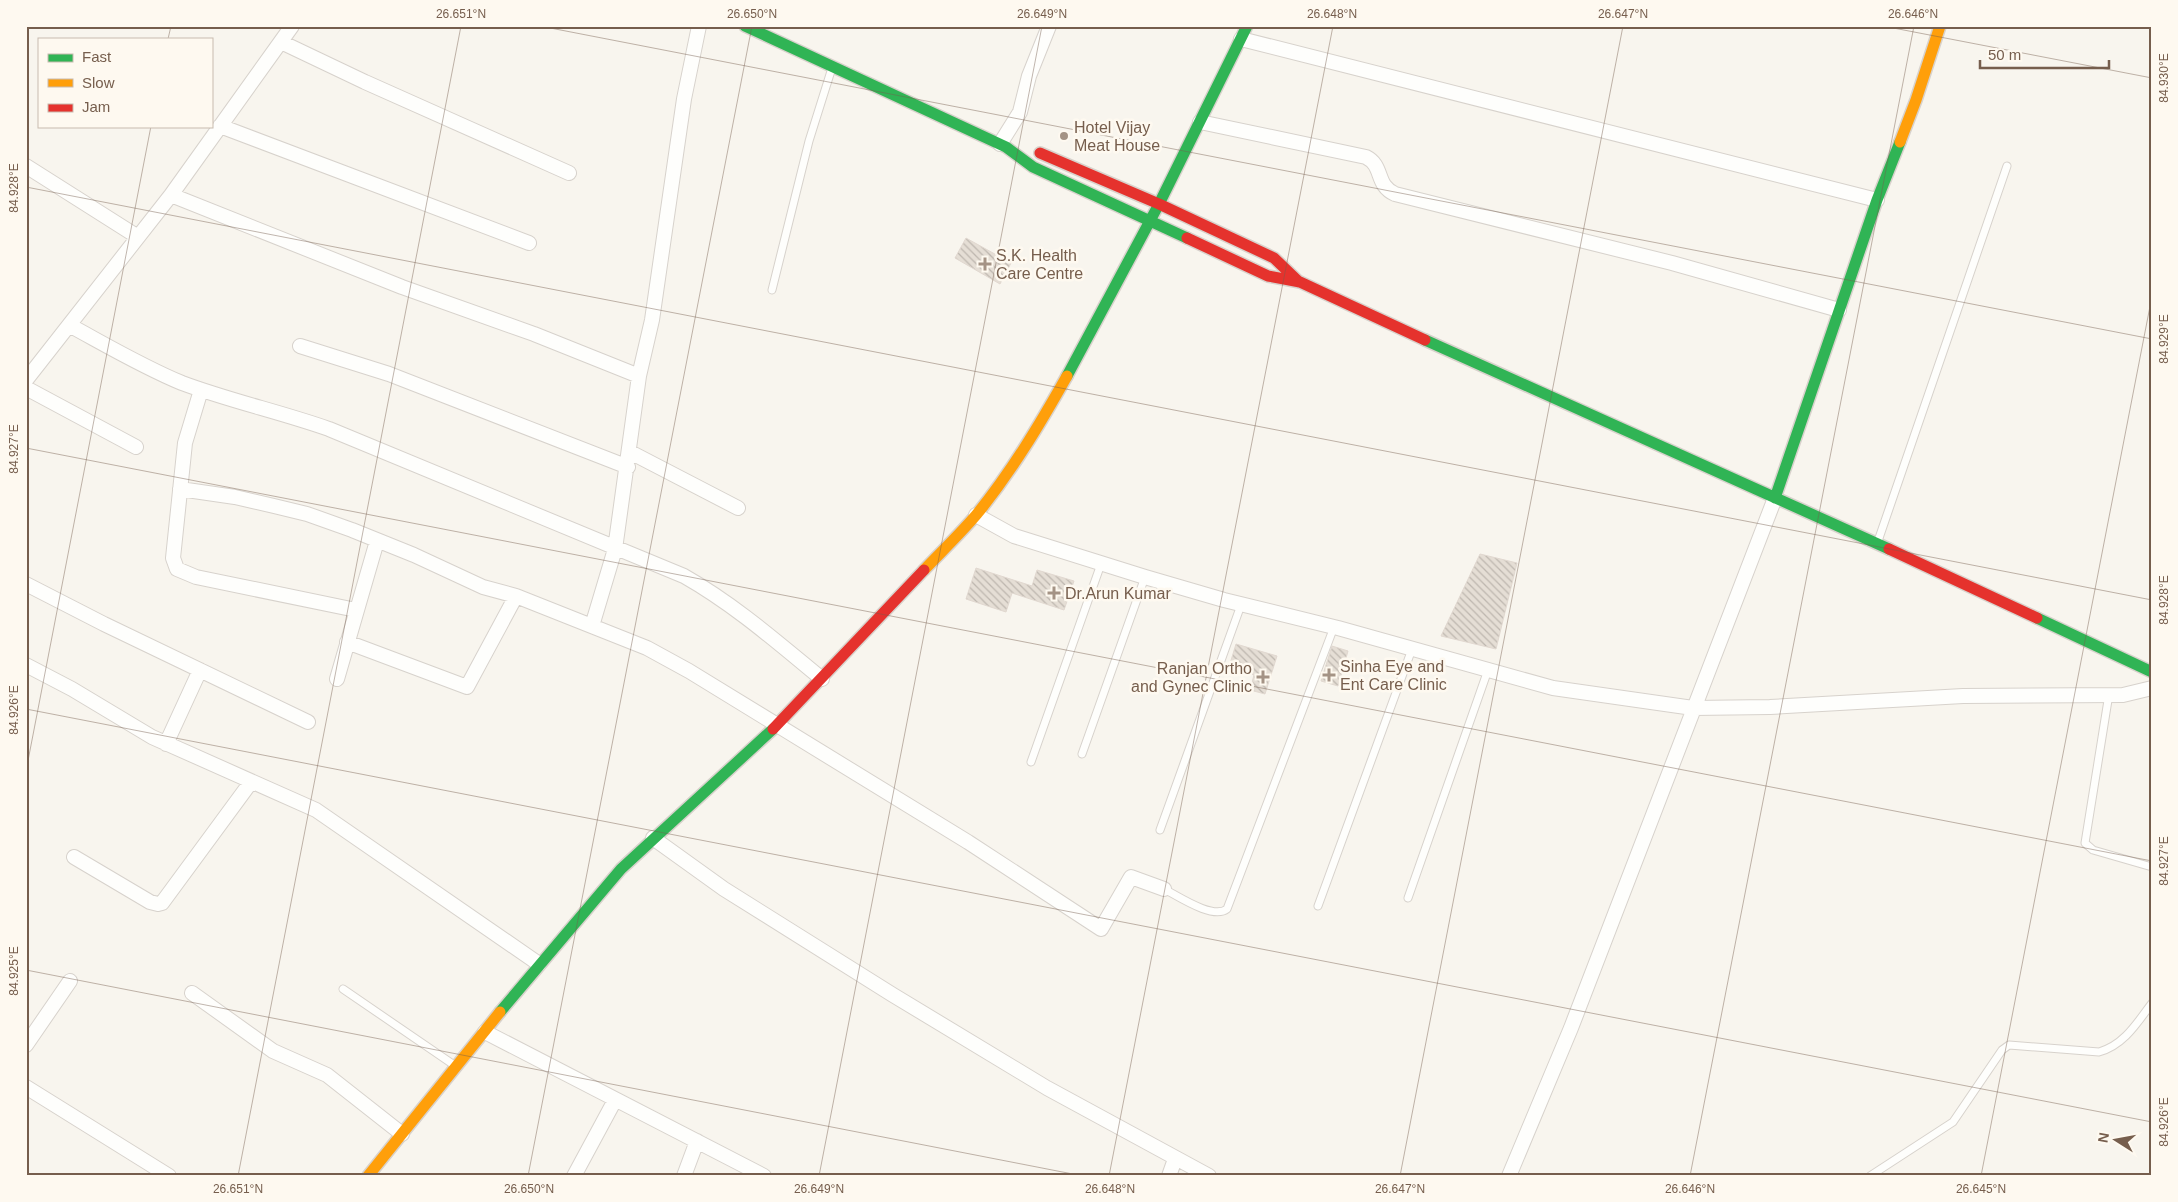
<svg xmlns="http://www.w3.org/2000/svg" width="2178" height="1202" viewBox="0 0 2178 1202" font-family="Helvetica,sans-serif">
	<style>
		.building { fill: url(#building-back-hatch); stroke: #e1d8d0 }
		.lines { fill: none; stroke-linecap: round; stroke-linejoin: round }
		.lane-casing { stroke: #d7d2cc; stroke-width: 9 }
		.street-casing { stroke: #d7d2cc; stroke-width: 16 }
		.fast-casing { stroke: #d8d2cc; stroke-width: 14 }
		.slow-casing { stroke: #d8d2cc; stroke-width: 14 }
		.jam-casing { stroke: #d8d2cc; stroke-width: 14 }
		.lane { stroke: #fefefc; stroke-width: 7 }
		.street { stroke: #fefefc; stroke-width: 14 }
		.fast { stroke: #30b455; stroke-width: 11 }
		.slow { stroke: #ff9f0a; stroke-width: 11 }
		.jam { stroke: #e5322d; stroke-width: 11 }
		.ticks { fill: none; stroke: #765e4d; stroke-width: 1; stroke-opacity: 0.45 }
		.poi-dot { fill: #a49385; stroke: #fef9f0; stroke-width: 2 }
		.labels { text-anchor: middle; stroke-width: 5; stroke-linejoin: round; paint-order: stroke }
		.poi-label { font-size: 16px; fill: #765e4d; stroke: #fef9f0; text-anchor: start }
		.neatline { fill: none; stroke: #765e4d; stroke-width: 2 }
		.ticks-label { font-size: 12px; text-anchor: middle; fill: #765e4d }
	</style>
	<defs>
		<pattern id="building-back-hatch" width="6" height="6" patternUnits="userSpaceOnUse" patternTransform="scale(1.25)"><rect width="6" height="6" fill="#e5ded5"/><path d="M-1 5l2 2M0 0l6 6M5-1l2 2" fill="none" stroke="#beb7af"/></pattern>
	</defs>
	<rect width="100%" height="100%" fill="#f8f5ee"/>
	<path class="building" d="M966 238 1011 263 1000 284 955 258Z
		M1480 554 1517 563 1496 649 1441 636Z
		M976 568 1032 586 1037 570 1074 581 1064 610 1012 593 1006 612 966 599Z
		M1236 644 1277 656 1265 694 1250 690 1254 675 1229 667Z
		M1332 646 1348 651 1338 686 1321 681Z"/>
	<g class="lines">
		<defs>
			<path id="lane" d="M772 290 809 141 831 71
				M1878 541 2007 166
				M2109 694 2085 843 2093 850 2152 867
				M1082 754 1145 577
				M1031 762 1101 564
				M1160 830 1241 605
				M1164 889C1178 896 1213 920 1227 909L1334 627
				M1408 898 1488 670
				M1318 906 1412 649
				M343 989 454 1065
				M1870 1176 1953 1122 2002 1050 2009 1045 2099 1052C2124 1045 2137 1023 2152 1003"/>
			<path id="street" d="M1241 39 1877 200
				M281 42 365 82 569 173
				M1200 122 1366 157C1384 166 1375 185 1395 194L1672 263 1839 310
				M220 126 529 243
				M1000 144 1020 112 1029 76 1049 26
				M26 166 138 237
				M171 195 402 287 534 334 639 376
				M69 325C106 345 143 367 182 383 230 401 281 412 329 429L684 576C735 605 777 642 822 679
				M300 346 389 374 628 467
				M26 380 171 195 292 26
				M26 388 136 447
				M201 390 185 443 173 558 177 569 196 577 356 610
				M630 452 738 508
				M180 489 235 497 274 506 307 514 352 530 414 555 483 587 516 596 647 648 689 671 968 842 1101 929 1131 877 1164 889
				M976 515 1014 536 1145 577 1224 600 1338 628 1553 688 1693 708 1770 707 1963 696 2123 695 2152 688
				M26 584 104 624 308 722
				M592 626 615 549 639 376 652 320 684 99 699 26
				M347 642 467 687 516 596
				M26 665 72 689 152 737 316 810 539 964
				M337 679 377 541
				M166 744 200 670
				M653 838 724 889 893 995 1047 1088 1209 1176
				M74 857 150 902 158 904 162 903 251 782
				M192 993 273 1051 327 1075 402 1134
				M485 1032 764 1176
				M26 1045 70 981
				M26 1087 169 1176
				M574 1176 615 1100
				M684 1176 697 1141
				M1169 1176 1175 1159
				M1509 1176 1571 1028 1775 498"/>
			<path id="fast" d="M745 26 1006 147 1033 167 1187 238
				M1425 340 1889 549
				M1067 376 1159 204 1247 26
				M1775 498 1877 200 1900 142
				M2037 618 2152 672
				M500 1012 621 869 773 729"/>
			<path id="slow" d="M1900 142 1916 100 1940 26
				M924 570C941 552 960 534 977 514 1012 471 1040 424 1067 376
				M368 1176 500 1012"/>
			<path id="jam" d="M1040 153 1159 204 1274 258 1299 282
				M1187 238 1268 276 1300 282 1425 340
				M1889 549 2037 618
				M773 729 924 570"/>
		</defs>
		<use href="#lane" class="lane-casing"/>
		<use href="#street" class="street-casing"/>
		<use href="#fast" class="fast-casing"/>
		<use href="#slow" class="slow-casing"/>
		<use href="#jam" class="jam-casing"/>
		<use href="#lane" class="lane"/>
		<use href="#street" class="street"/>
		<use href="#fast" class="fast"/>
		<use href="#slow" class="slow"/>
		<use href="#jam" class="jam"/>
	</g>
	<path class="ticks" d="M540 26 2152 339M1883 26 2152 78M168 39 171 26M26 187 2152 600M26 448 2152 861M26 709 2152 1122M26 771 151 126M26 970 1083 1176M238 1176 461 26M528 1176 752 26M819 1176 1042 26M1109 1176 1333 26M1400 1176 1623 26M1690 1176 1914 26M1981 1176 2152 296"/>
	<g class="poi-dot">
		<circle cx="1064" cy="136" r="5"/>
		<path d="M982.5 256.5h5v5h5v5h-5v5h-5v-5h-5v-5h5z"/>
		<path d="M1051.5 585.5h5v5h5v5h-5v5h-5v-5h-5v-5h5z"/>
		<path d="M1326.5 667.5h5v5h5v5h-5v5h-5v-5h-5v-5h5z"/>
		<path d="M1260.5 669.5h5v5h5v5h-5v5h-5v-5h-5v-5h5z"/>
	</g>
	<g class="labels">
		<g class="poi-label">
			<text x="1074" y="133">Hotel Vijay<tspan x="1074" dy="18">Meat House</tspan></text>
			<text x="996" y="261">S.K. Health<tspan x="996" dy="18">Care Centre</tspan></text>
			<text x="1065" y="599">Dr.Arun Kumar</text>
			<text x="1340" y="672">Sinha Eye and<tspan x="1340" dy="18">Ent Care Clinic</tspan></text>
			<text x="1252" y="674" text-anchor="end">Ranjan Ortho<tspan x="1252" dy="18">and Gynec Clinic</tspan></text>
		</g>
	</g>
	<rect width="2178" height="1202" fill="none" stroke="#fef9f0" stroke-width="55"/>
	<rect x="38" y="38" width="175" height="90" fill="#fef9f0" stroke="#c8bbaf"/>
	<rect x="48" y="54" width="25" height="8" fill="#30b455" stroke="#c8bbaf"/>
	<text x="82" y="62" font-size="15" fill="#765e4d">Fast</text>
	<rect x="48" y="79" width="25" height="8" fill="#ff9f0a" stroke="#c8bbaf"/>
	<text x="82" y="88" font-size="15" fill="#765e4d">Slow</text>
	<rect x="48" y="104" width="25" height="8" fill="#e5322d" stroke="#c8bbaf"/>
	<text x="82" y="112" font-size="15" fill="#765e4d">Jam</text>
	<g transform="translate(2116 1140) rotate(281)" stroke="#fef9f0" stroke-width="4" paint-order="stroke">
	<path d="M0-4L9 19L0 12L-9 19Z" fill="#765e4d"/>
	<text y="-8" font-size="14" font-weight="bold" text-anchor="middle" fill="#765e4d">N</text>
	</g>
	<path d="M1980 60v8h129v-8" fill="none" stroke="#765e4d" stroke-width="2.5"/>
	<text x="1988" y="60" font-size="15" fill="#765e4d" stroke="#fef9f0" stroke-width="4" paint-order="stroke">50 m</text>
	<rect x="28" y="28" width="2122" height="1146" class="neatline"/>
	<g class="ticks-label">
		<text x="461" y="18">26.651°N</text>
		<text x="752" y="18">26.650°N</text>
		<text x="1042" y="18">26.649°N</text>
		<text x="1332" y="18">26.648°N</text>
		<text x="1623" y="18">26.647°N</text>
		<text x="1913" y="18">26.646°N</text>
		<text transform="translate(2164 78) rotate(-90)" y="4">84.930°E</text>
		<text transform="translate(14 188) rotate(-90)" y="4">84.928°E</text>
		<text transform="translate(2164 339) rotate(-90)" y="4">84.929°E</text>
		<text transform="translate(14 449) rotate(-90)" y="4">84.927°E</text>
		<text transform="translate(2164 600) rotate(-90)" y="4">84.928°E</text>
		<text transform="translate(14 710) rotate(-90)" y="4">84.926°E</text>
		<text transform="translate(2164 861) rotate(-90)" y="4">84.927°E</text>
		<text transform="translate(14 971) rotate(-90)" y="4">84.925°E</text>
		<text transform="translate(2164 1122) rotate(-90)" y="4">84.926°E</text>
		<text x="238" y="1193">26.651°N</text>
		<text x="529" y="1193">26.650°N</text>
		<text x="819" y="1193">26.649°N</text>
		<text x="1110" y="1193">26.648°N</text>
		<text x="1400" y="1193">26.647°N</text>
		<text x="1690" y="1193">26.646°N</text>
		<text x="1981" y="1193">26.645°N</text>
	</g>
</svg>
